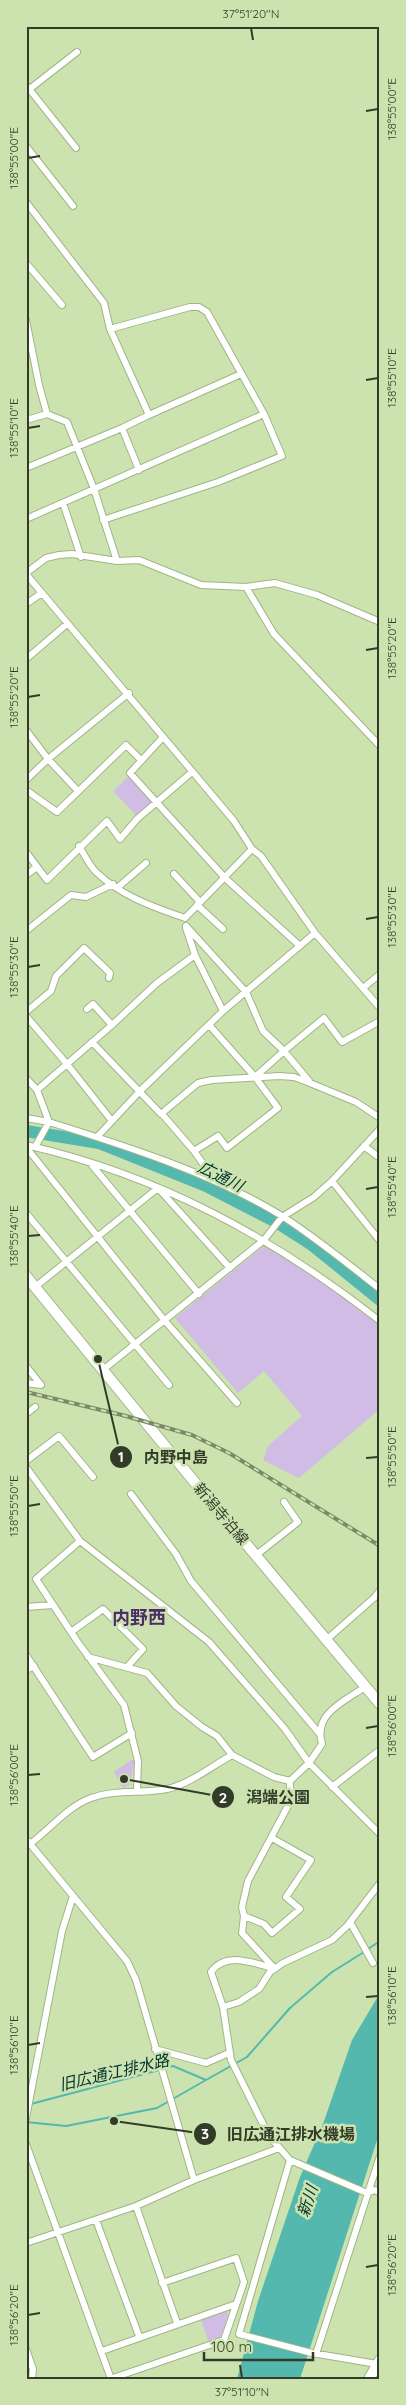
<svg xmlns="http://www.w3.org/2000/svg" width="406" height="2405" viewBox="0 0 406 2405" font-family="Quicksand,'Noto Sans JP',sans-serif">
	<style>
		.green { fill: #d0bce4 }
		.water { fill: #54b8af }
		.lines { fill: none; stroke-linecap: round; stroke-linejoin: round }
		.stream { stroke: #54b8af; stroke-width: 2 }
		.river { stroke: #54b8af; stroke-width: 12 }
		.minor-casing { stroke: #9fb684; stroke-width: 8 }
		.primary-casing { stroke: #9fb684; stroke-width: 12 }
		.minor { stroke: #fff; stroke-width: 6 }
		.primary { stroke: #fff; stroke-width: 10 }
		.rail-casing { stroke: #7a8a67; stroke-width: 4 }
		.rail { stroke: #cce3b0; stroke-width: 2; stroke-dasharray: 5.5; stroke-linecap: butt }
		.ticks { fill: none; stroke: #333c28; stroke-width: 2 }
		.labels { text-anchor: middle; stroke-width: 5; stroke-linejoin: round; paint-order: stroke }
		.street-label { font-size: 15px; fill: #333c28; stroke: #cce3b0 }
		.water-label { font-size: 16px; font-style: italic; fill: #013330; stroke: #cce3b0 }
		.quarter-label { font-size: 18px; font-weight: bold; fill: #4d2d66; stroke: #cce3b0 }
		.leader { fill: none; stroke: #333c28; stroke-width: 2 }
		.callout-dot { fill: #333c28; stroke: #cce3b0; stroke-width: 2 }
		.mark-label { font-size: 15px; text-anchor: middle; font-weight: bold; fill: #fff }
		.callout-label { font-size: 16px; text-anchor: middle; font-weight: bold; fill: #333c28; stroke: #cce3b0; stroke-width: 5; stroke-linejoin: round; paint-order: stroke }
		.neatline { fill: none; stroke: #333c28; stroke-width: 2 }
		.ticks-label { font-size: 12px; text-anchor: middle; fill: #333c28 }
	</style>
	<rect width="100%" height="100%" fill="#cce3b0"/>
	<path class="green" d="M130 775 154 800 137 816 113 791Z
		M265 1245 313 1274 380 1324V1409L299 1478 263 1460 268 1446 302 1416 264 1371 238 1393 175 1318Z
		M131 1760H135L129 1785 123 1788 114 1772Z
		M227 2311 228 2316 220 2338 208 2341 201 2319Z"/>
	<path class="water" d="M380 1993V2131L300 2379H237L258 2301 300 2177 323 2124 352 2040Z"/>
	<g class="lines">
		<path class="stream" d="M368 1949 380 1941
			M164 2068 173 2066 206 2080 247 2057 290 2008 332 1972 364 1952
			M31 2104 159 2070
			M26 2122 66 2126 157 2108 206 2080"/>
		<path class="river" d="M26 1131 99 1143 206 1186 276 1222 312 1245 380 1300"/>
		<defs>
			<path id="minor" d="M26 85 76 148
				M27 91 77 52
				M26 146 73 206
				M26 202 104 303 110 329 149 415 122 428 139 470
				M26 263 62 305
				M26 320 39 385 47 414
				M149 415 241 374
				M26 420 47 414 67 422 94 489 117 561
				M26 468 122 428
				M63 503 81 557
				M26 519 264 414
				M103 520 218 482 282 456 264 414 207 312 199 307H190L110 329
				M26 573 46 558 59 555 72 554 117 561 139 560 201 585 246 587 275 583 317 595 380 622
				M26 574 234 821 252 849 261 856 315 933 380 1008
				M246 587 274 634 380 746
				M26 604 42 593
				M26 659 67 624
				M26 730 48 759 129 693
				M163 737 130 773 225 878 300 946
				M26 780 48 759 78 791
				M26 790 57 812 126 745 141 760
				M79 846C84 854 89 865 96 872 121 896 153 907 185 918
				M26 852 47 880 107 821 120 839 137 819 192 772
				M174 874 200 902
				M26 875 37 867
				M117 888 146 863
				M197 905 223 929
				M185 918 252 849
				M186 926 246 992 263 1031 284 1051 324 1018 342 1042 380 1021
				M186 928 195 955 223 1011
				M26 931 71 895 86 897 113 884
				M363 988 380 974
				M26 1012 51 991 56 976 84 948 110 973 109 978
				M26 1016 67 1064 112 1025 93 1004 87 1009
				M112 1025 157 983 195 955
				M210 1026 255 1077 278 1108 227 1148 218 1136 194 1151 215 1181
				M92 1042 161 1114 198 1083 212 1080 279 1076 294 1077 310 1083 356 1102 380 1118
				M255 1077 284 1051 309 1081
				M26 1078 37 1090 49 1122C126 1146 214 1174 282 1216 316 1238 348 1264 380 1289
				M37 1090 67 1064 112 1121
				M162 1114 194 1151
				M26 1118 49 1122 35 1147
				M97 1137 140 1091 223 1011 315 933
				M26 1145C159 1175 274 1238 380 1321
				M364 1146 380 1158
				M26 1147 165 1321 237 1403
				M91 1164 199 1294
				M332 1181 380 1241
				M26 1213 169 1385
				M35 1287 158 1188 230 1268
				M26 1366 41 1385 26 1383
				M104 1369 264 1240 282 1217 314 1197 332 1181 380 1129
				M26 1414 35 1407
				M26 1461 59 1436 93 1477
				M26 1467 80 1541 209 1642 285 1729 309 1763 380 1834
				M131 1494 176 1554 191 1581 319 1733
				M80 1541 36 1579 77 1641 124 1705 138 1761 137 1791
				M255 1556 298 1522 284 1502
				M26 1607 53 1605
				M71 1632 103 1609 143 1649 127 1667
				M325 1641 375 1597 380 1590
				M26 1655 93 1757 132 1733
				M88 1657 147 1673 176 1706 202 1727 217 1736 232 1755
				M26 1670 34 1666
				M365 1687C343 1702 313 1714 322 1744L309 1763 290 1781V1802L248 1881 242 1907 244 1916 242 1933 275 1969C255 1963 226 1951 211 1972L223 2007 231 2060 269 2136 290 2160 367 2193 375 2190 380 2193
				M332 1787 380 1750
				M26 1839 127 1961 136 1980 194 2180
				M30 1844C50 1829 67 1807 91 1798 116 1789 142 1794 167 1789 190 1784 212 1766 232 1755L274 1777 290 1781
				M244 1916 264 1924 272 1933 300 1909 286 1897 311 1860 272 1838
				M350 1922 373 1963
				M223 2007 239 2002 259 1989 270 1972 283 1963 332 1940 347 1926 380 1883
				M155 2049 206 2063 229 2053
				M26 2118 62 1931 73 1896
				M26 2144 111 2379
				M290 2160 239 2334 312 2353 377 2364
				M136 2206 177 2323
				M96 2220 139 2336
				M26 2243 136 2206 194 2180 279 2148
				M26 2349 33 2369 32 2379
				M102 2351 236 2304
				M316 2354 380 2156
				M110 2379 224 2340 244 2282 236 2258 162 2283"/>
			<path id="primary" d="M26 1276 192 1479 380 1704
				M369 2379 380 2360"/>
		</defs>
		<use href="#minor" class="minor-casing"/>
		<use href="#primary" class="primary-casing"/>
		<use href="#minor" class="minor"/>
		<use href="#primary" class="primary"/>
		<defs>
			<path id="rail" d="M26 1392 122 1415 192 1435 229 1453 380 1546"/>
		</defs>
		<use href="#rail" class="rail-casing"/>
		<use href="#rail" class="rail"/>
	</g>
	<path class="ticks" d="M251 28 253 40M366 111 378 109M28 158 40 156M366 380 378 378M28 428 40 426M366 650 378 648M28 697 40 695M366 919 378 917M28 967 40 965M366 1189 378 1187M28 1236 40 1235M366 1458 378 1457M28 1506 40 1504M366 1728 378 1726M28 1775 40 1774M366 1997 378 1996M28 2045 40 2043M366 2267 378 2265M28 2315 40 2313M240 2365 242 2378"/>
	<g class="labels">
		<g class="street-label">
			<text transform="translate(221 1514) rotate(50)" y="5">新潟寺泊線</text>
		</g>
		<g class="water-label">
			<text transform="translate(221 1176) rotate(26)" y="6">広通川</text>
			<text transform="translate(114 2072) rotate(-13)" y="6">旧広通江排水路</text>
			<text transform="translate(307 2201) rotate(-72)" y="6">新川</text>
		</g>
		<g class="quarter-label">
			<text x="139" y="1624">内野西</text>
		</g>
	</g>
	<path class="leader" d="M98 1359L121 1457M124 1779L223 1797M114 2121L205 2134"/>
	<g class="callout-dot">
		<circle cx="98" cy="1359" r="5"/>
		<circle cx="124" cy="1779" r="5"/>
		<circle cx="114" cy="2121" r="5"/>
		<circle cx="121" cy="1457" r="12"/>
		<circle cx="223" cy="1797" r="12"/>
		<circle cx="205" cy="2134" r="12"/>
	</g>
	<g class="mark-label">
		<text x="121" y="1462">1</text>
		<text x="223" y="1803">2</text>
		<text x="205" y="2139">3</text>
	</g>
	<g class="callout-label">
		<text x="176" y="1463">内野中島</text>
		<text x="278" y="1803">潟端公園</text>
		<text x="291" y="2140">旧広通江排水機場</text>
	</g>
	<rect width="406" height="2405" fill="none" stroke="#cce3b0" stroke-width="55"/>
	<path d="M204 2352v8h109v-8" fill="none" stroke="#333c28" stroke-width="2.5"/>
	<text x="211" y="2352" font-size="15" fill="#333c28" stroke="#cce3b0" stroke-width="4" paint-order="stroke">100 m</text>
	<rect x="28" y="28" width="350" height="2350" class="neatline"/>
	<g class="ticks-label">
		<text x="251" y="18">37°51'20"N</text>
		<text transform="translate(392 109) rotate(-90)" y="4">138°55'00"E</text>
		<text transform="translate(14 158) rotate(-90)" y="4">138°55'00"E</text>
		<text transform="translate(392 378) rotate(-90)" y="4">138°55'10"E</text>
		<text transform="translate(14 428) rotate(-90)" y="4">138°55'10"E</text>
		<text transform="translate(392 648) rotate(-90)" y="4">138°55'20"E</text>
		<text transform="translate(14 697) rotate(-90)" y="4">138°55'20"E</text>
		<text transform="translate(392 917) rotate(-90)" y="4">138°55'30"E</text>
		<text transform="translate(14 967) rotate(-90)" y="4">138°55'30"E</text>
		<text transform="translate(392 1187) rotate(-90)" y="4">138°55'40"E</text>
		<text transform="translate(14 1236) rotate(-90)" y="4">138°55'40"E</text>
		<text transform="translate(392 1457) rotate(-90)" y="4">138°55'50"E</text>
		<text transform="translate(14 1506) rotate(-90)" y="4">138°55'50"E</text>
		<text transform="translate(392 1726) rotate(-90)" y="4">138°56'00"E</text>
		<text transform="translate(14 1775) rotate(-90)" y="4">138°56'00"E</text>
		<text transform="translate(392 1996) rotate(-90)" y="4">138°56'10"E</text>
		<text transform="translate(14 2045) rotate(-90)" y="4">138°56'10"E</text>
		<text transform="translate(392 2265) rotate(-90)" y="4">138°56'20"E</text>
		<text transform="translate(14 2315) rotate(-90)" y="4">138°56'20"E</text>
		<text x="242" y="2396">37°51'10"N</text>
	</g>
</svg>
